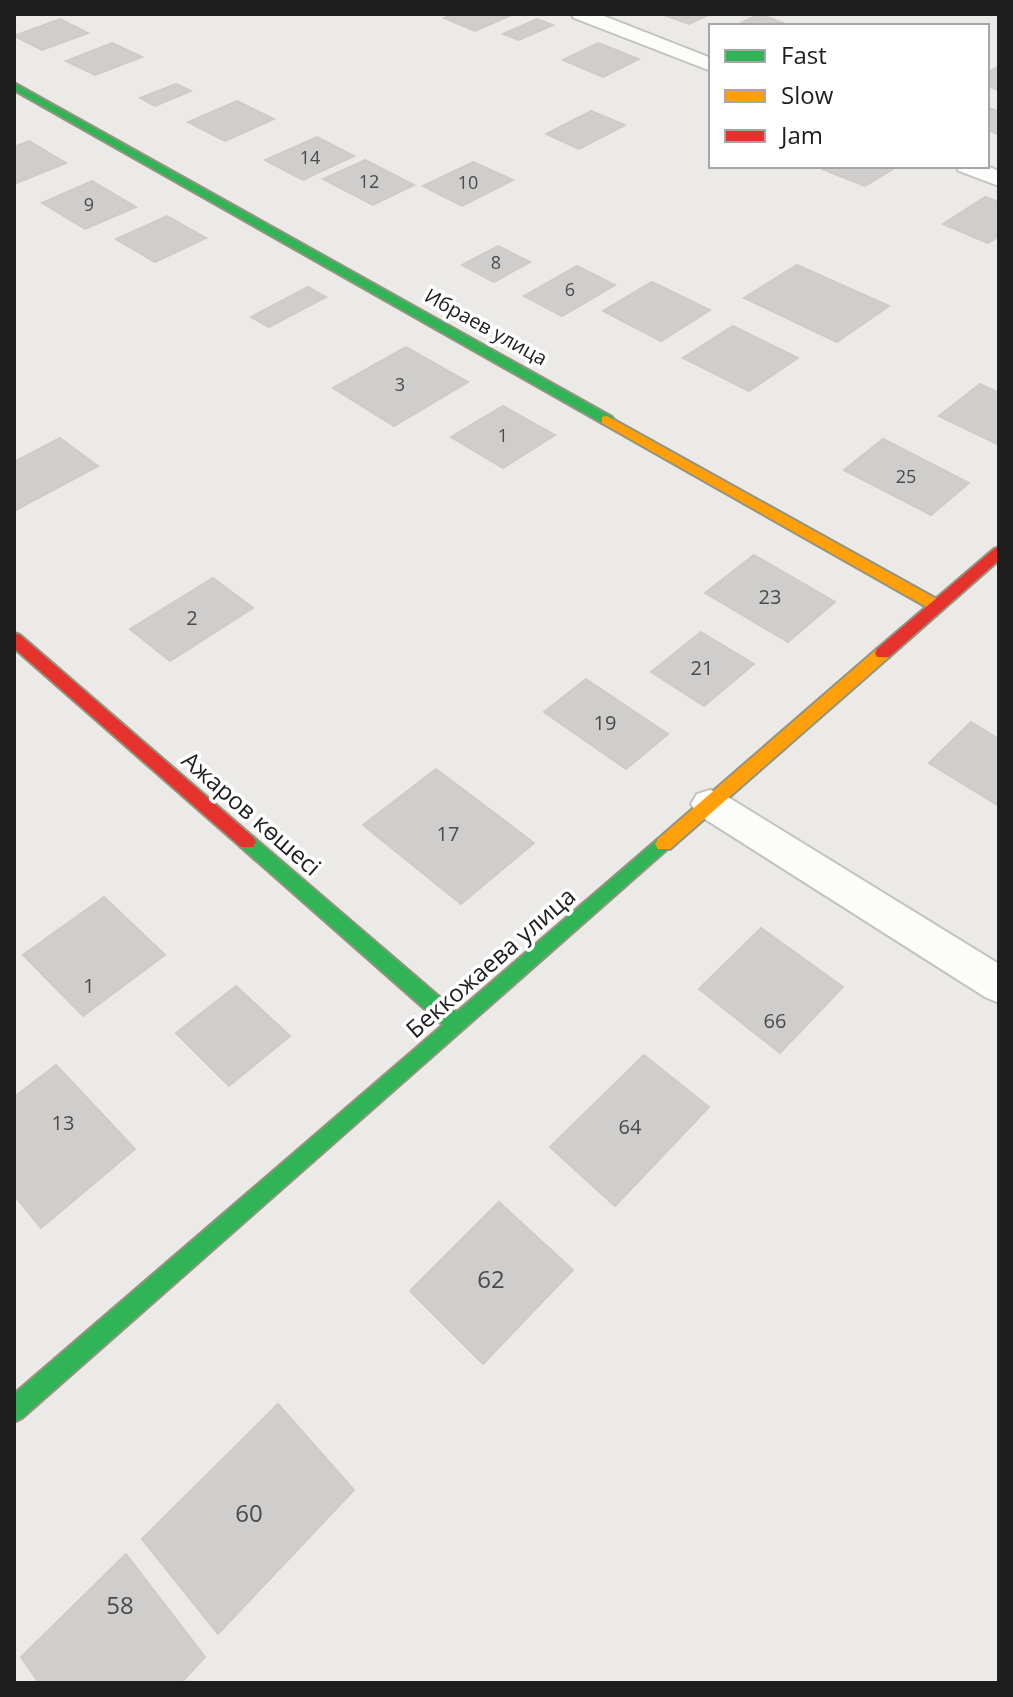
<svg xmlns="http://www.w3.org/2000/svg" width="1013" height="1697" viewBox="0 0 1013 1697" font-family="'Open Sans',sans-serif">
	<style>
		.building { fill: #d0cecc; stroke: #cfccc8; stroke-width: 2 }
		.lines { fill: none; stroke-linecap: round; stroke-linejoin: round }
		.street-casing { stroke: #c3c2c1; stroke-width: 4 }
		.fast-casing { stroke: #939480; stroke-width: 4 }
		.slow-casing { stroke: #939480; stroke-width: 4 }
		.jam-casing { stroke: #939480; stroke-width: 4 }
		.street { fill: #fcfcfb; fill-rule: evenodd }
		.fast { fill: #30b455; fill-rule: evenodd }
		.slow { fill: #ff9f0a; fill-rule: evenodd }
		.jam { fill: #e5322d; fill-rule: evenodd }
		.labels { text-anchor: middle; stroke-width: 7; stroke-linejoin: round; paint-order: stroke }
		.far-number-label { font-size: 18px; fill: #4a4a4a }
		.far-street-label { font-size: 20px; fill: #1e1e1e; stroke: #fff }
		.number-label { font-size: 20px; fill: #4a4a4a }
		.street-label { font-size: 24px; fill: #1e1e1e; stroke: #fff }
		.near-number-label { font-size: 24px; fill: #4a4a4a }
	</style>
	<rect width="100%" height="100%" fill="#eceae7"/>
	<path class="building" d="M454 14H514L475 31 444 18Z
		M661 14H710L689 24Z
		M759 14 791 26H735Z
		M60 19 88 33 42 50 14 36Z
		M537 19 553 25 519 40 503 34Z
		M112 43 142 57 95 75 66 61Z
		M598 43 639 59 603 77 563 60Z
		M999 66V90L987 86V73Z
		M176 84 191 91 155 106 140 98Z
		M237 101 274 119 225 141 188 122Z
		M987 107 999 112V134L987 130Z
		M591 111 625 125 579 149 546 134Z
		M317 137 354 156 303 180 265 160Z
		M29 141 66 163 14 184V147Z
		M365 160 414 185 373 205 323 179Z
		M473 162 513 180 462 206 423 186Z
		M826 166H898L865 186 822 169Z
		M92 181 136 207 85 229 42 203Z
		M985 197 999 202V236L988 243 943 224Z
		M167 216 206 238 155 262 116 239Z
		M498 246 530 262 494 282 462 265Z
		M797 265 889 306 837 342 744 298Z
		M577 266 615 285 562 316 524 296Z
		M652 282 710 310 661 341 603 311Z
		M308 287 326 297 269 327 251 317Z
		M733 326 798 358 749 391 683 358Z
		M406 347 468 382 394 426 333 388Z
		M980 384 999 393V445L939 416Z
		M503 406 555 435 503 468 451 437Z
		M60 438 98 466 14 511V462Z
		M883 439 969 483 931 515 844 470Z
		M754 555 835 602 788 642 705 593Z
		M213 578 253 608 170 661 130 629Z
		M701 632 754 664 704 706 651 672Z
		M586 679 668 734 626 769 544 712Z
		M971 722 999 739V806L929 763Z
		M436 769 534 843 461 904 363 825Z
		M104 897 165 955 83 1016 23 955Z
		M761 928 843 987 780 1053 699 989Z
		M236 986 290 1036 229 1086 176 1033Z
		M644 1055 709 1107 615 1206 550 1147Z
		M56 1065 135 1149 41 1228 14 1195V1097Z
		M499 1202 573 1270 483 1364 410 1291Z
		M278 1404 354 1490 218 1634 142 1539Z
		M126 1554 205 1657 181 1683H39L21 1657Z"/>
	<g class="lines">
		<defs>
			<path id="street" d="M571 14H599L711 58V71L574 18Z
				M955 166H987L999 171V186L959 171Z
				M710 790 723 794 999 964V1003L985 997 697 814 691 804 697 794Z"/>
			<path id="fast" d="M14 83 612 417 614 420 612 423H602L14 90Z
				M247 835 253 837 457 1012 658 839H670L673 844 22 1418 14 1422V1394L443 1025 241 847 238 842 241 837Z"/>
			<path id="slow" d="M607 416 942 602 945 606 942 610H932L602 423V417Z
				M883 647 891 653 889 657 670 849H658L655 844 658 839 877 649Z"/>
			<path id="jam" d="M999 547V560L889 657H877L875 653 877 649 994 549Z
				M14 633 20 635 253 837 256 842 253 847H241L14 648Z"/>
		</defs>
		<use href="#street" class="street-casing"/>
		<use href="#fast" class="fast-casing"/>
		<use href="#slow" class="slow-casing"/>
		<use href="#jam" class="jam-casing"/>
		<use href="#street" class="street"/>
		<use href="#fast" class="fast"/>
		<use href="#slow" class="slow"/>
		<use href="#jam" class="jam"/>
	</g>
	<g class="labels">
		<g class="far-number-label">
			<text x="310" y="164">14</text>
			<text x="369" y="188">12</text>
			<text x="468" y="189">10</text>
			<text x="89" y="211">9</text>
			<text x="496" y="269">8</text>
			<text x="570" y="296">6</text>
			<text x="400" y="391">3</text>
			<text x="503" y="442">1</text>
			<text x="906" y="483">25</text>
		</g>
		<g class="far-street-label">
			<text transform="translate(486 327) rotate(29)" y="7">Ибраев улица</text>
		</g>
		<g class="number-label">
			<text x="770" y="604">23</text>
			<text x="192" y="625">2</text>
			<text x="702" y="675">21</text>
			<text x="605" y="730">19</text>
			<text x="448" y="841">17</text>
			<text x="89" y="993">1</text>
			<text x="775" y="1028">66</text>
			<text x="63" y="1130">13</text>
			<text x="630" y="1134">64</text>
		</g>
		<g class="street-label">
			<text transform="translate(251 814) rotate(41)" y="8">Ажаров көшесі</text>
			<text transform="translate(491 963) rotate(-41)" y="8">Беккожаева улица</text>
		</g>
		<g class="near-number-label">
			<text x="491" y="1288">62</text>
			<text x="249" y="1522">60</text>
			<text x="120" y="1614">58</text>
		</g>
	</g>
	<rect width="1013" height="1697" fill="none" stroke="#1e1e1e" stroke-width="32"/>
	<rect x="709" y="24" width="280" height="144" fill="#ffffff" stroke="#a5a5a5" stroke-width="2"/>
	<rect x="725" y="50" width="40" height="12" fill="#30b455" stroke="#a5a5a5" stroke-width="2"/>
	<text x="781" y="64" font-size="24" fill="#1e1e1e">Fast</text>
	<rect x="725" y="90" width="40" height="12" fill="#ff9f0a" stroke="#a5a5a5" stroke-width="2"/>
	<text x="781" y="104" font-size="24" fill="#1e1e1e">Slow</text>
	<rect x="725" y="130" width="40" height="12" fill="#e5322d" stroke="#a5a5a5" stroke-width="2"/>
	<text x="781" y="144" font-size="24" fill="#1e1e1e">Jam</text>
</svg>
